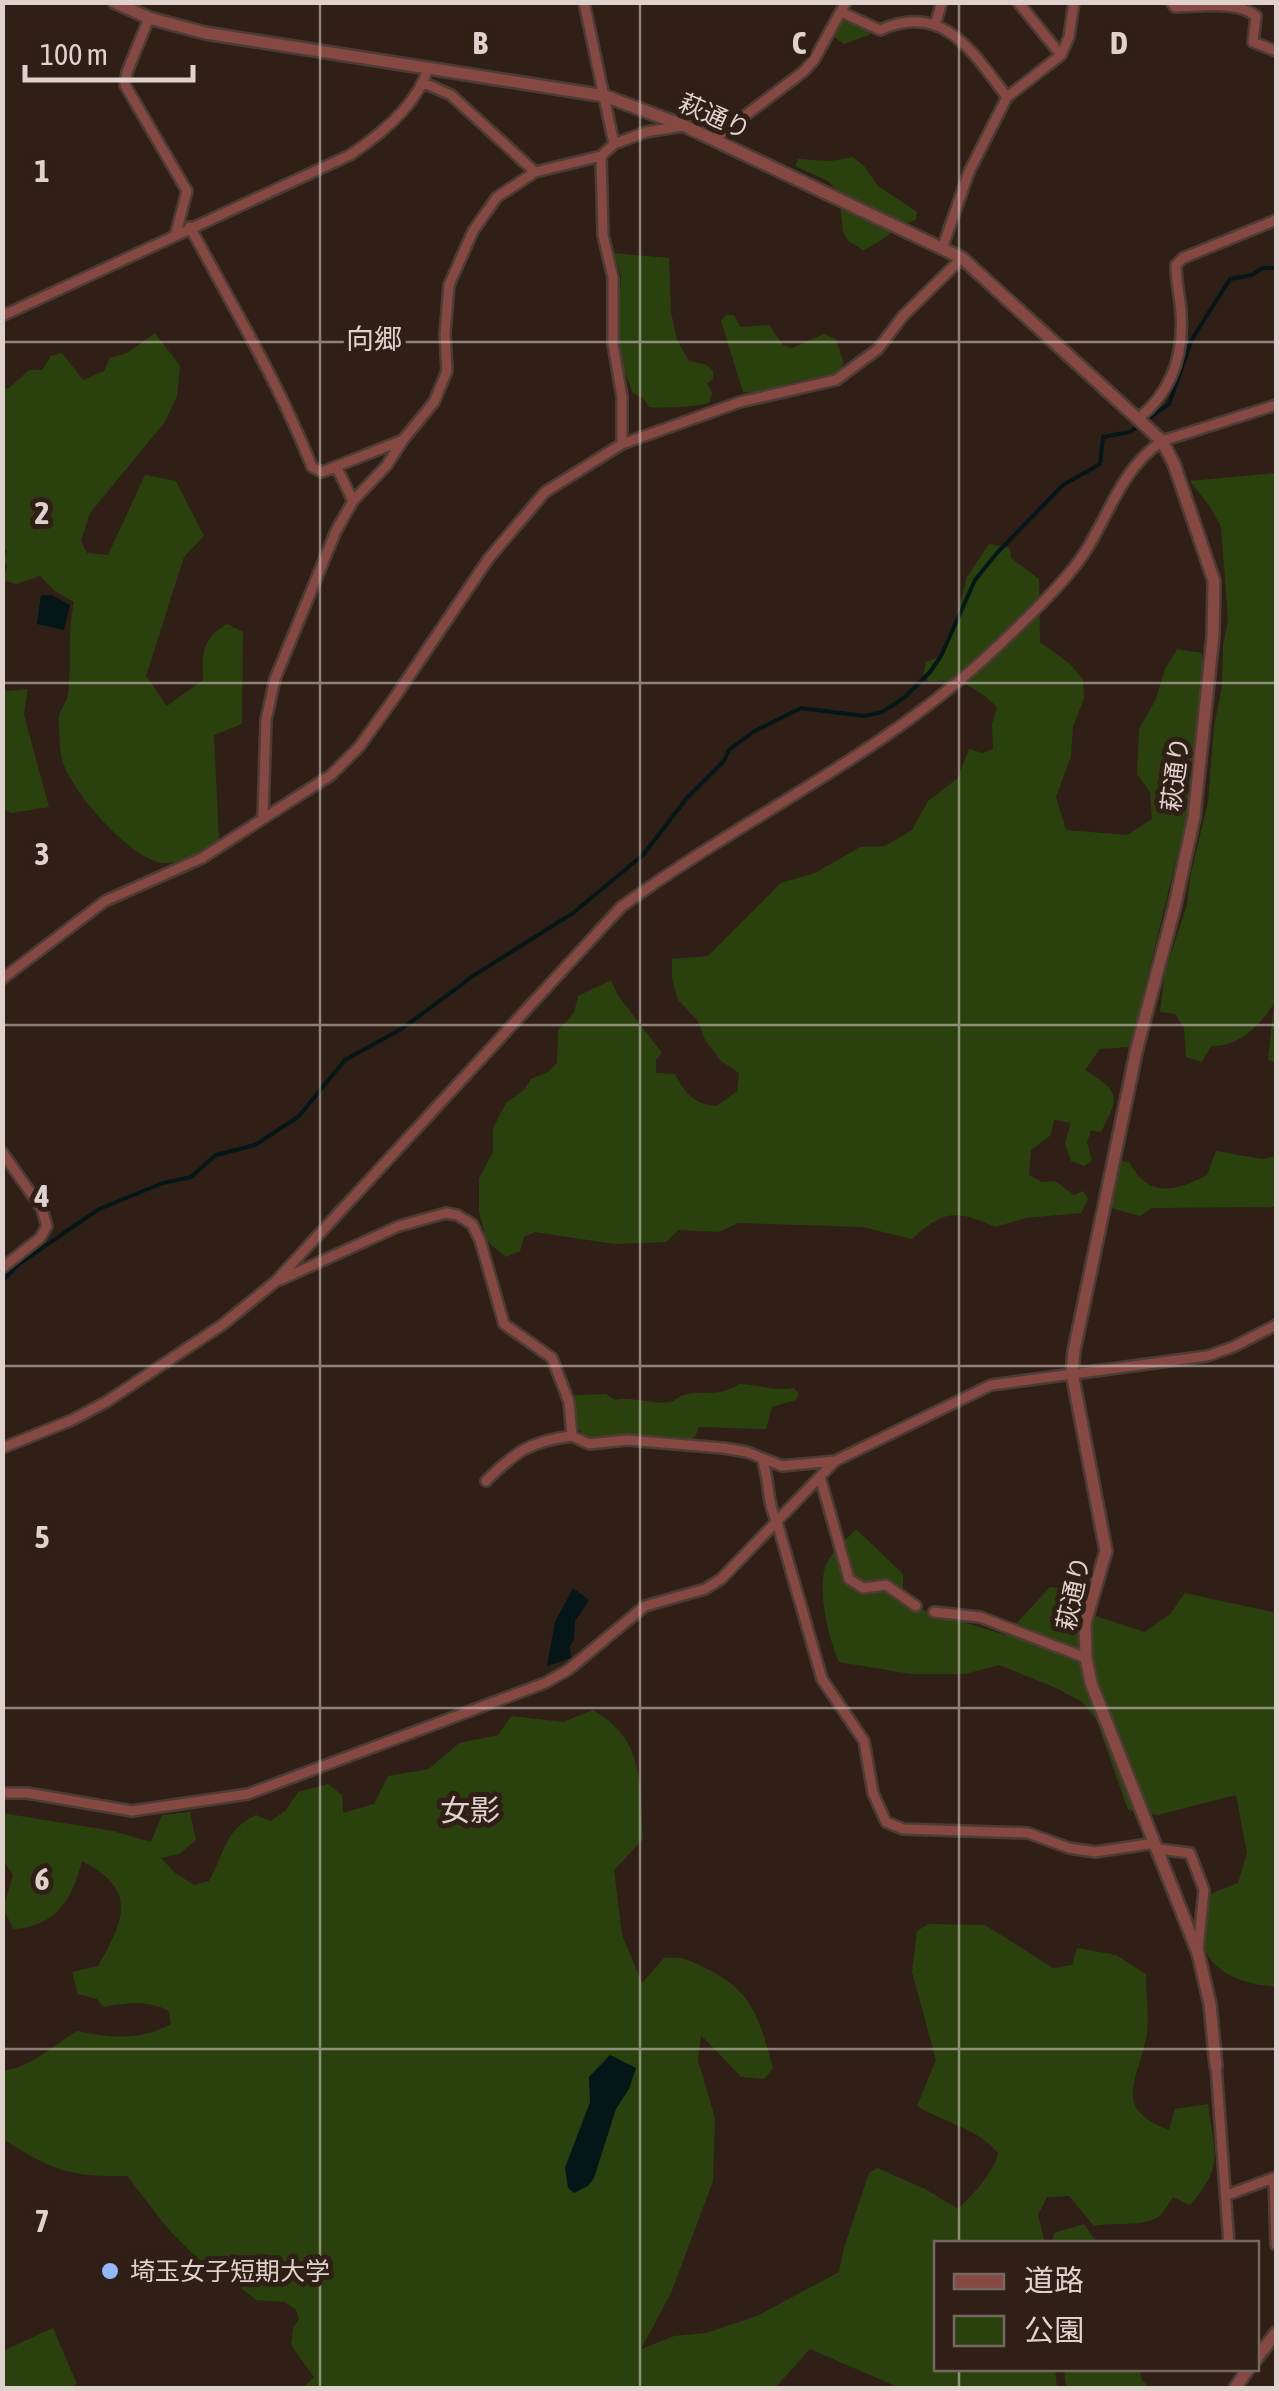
<svg xmlns="http://www.w3.org/2000/svg" width="1279" height="2391" viewBox="0 0 1279 2391" font-family="'Asap Condensed','Noto Sans JP',sans-serif">
	<style>
		.green { fill: #2a410e }
		.water { fill: #041617 }
		.lines { fill: none; stroke-linecap: round; stroke-linejoin: round }
		.stream { stroke: #041617; stroke-width: 4 }
		.minor-casing { stroke: #4c3c33; stroke-width: 14 }
		.tertiary-casing { stroke: #4c3c33; stroke-width: 16 }
		.minor { stroke: #854842; stroke-width: 9 }
		.tertiary { stroke: #854842; stroke-width: 11 }
		.grid { fill: none; stroke: #dfd2cd; stroke-width: 2.5; stroke-opacity: 0.55 }
		.poi-dot { fill: #93b7fd; stroke: #301f16; stroke-width: 4 }
		.labels { text-anchor: middle; stroke-width: 10; stroke-linejoin: round; paint-order: stroke }
		.street-label { font-size: 25px; fill: #dfd2cd; stroke: #301f16 }
		.poi-label { font-size: 25px; fill: #dfd2cd; stroke: #301f16; text-anchor: start }
		.neighbourhood-label { font-size: 28px; fill: #dfd2cd; stroke: #301f16 }
		.quarter-label { font-size: 30px; fill: #dfd2cd; stroke: #301f16 }
		.grid-label { font-size: 32px; text-anchor: middle; font-weight: bold; fill: #dfd2cd; stroke: #301f16; stroke-width: 10; stroke-linejoin: round; paint-order: stroke }
	</style>
	<rect width="100%" height="100%" fill="#301f16"/>
	<path class="green" d="M845 17 872 31 869 35 844 44 834 37Z
		M853 157 864 166 878 186 917 212 916 220C895 225 883 243 863 250L848 241 843 232 839 193 828 181 795 166 798 159 831 161Z
		M613 253 669 258 671 312 677 340 689 361 707 365 713 371V379L707 383 712 393 709 403C701 406 657 409 649 407L643 398 633 393 620 360 617 338 621 276Z
		M726 315H734L740 327 769 325 783 345 792 348 824 334 836 339 844 364 833 376 798 381 758 393 743 392 721 321Z
		M155 333 180 366 177 396 165 422 90 513 81 541 87 553 108 555 145 475 176 481 204 536 184 557 146 676 167 706 203 680C202 652 202 639 227 624L243 632 242 724 214 735 219 841C200 852 185 864 163 863 132 861 63 784 61 754 60 748 58 720 59 716 61 708 67 702 68 694 72 664 67 633 74 602L55 591 40 576 16 584 3 580 7 566 3 558 7 551 2 545 3 389 9 388 29 370H42L51 356 62 353 83 380 104 371 110 358 127 353Z
		M1276 473V1062L1268 1060 1274 1003C1261 1025 1239 1047 1211 1046L1202 1062 1186 1057 1184 1028 1175 1014 1160 1012 1165 972 1187 905 1190 877 1208 802 1214 726 1222 687 1223 646 1228 620 1221 527 1211 508 1190 481Z
		M989 544 1010 548 1011 558 1039 579 1040 642 1070 664 1083 679 1084 698 1073 727 1071 756 1056 797 1066 830 1127 835 1152 819 1150 792 1137 774 1139 729 1156 699 1165 669 1177 649 1202 653 1203 679 1198 708 1197 752 1191 766 1193 791 1136 1024 1129 1047 1100 1049 1085 1070C1119 1092 1121 1094 1101 1132L1091 1130 1087 1142 1092 1161 1084 1166 1071 1161 1065 1143 1071 1123 1054 1120 1051 1135 1031 1150 1029 1175 1042 1182 1055 1181 1074 1195 1083 1191 1088 1199 1081 1213 1026 1218 995 1227C958 1210 943 1209 912 1239L862 1227 738 1223 719 1232 679 1230 666 1242 614 1244 535 1232 524 1237 520 1251 506 1257 487 1241 479 1212V1178L493 1152V1128L506 1103 524 1090 531 1079 548 1072 557 1063 558 1030 574 1013 578 996 611 980 617 994 662 1053 656 1059V1073L675 1074C686 1094 693 1104 717 1106L737 1091 739 1073 721 1061 705 1040 698 1021 678 1000 672 979V959L708 956 781 883 815 873 860 847 885 846 912 830 928 801 958 778 969 749 982 753 993 749 992 724 997 707C976 687 959 677 929 682L923 674 926 662 942 656 953 630 967 577Z
		M2 687 7 691 28 689 24 715 49 807 12 813 3 810Z
		M1216 1151 1262 1159 1276 1156V1207L1152 1208 1140 1216 1111 1208 1110 1197 1119 1160 1130 1163C1148 1199 1177 1191 1207 1175Z
		M739 1384C759 1384 775 1392 794 1388L799 1394 796 1400 772 1407 766 1429 699 1427 695 1437 691 1439 657 1436 590 1439C574 1431 569 1410 575 1395L606 1394 615 1400C632 1396 652 1405 670 1402 675 1401 679 1396 684 1395 707 1389 714 1399 739 1384Z
		M856 1529 903 1574V1604L1006 1635 1050 1587 1073 1590 1095 1616 1145 1632 1171 1613 1185 1593 1276 1613V1987C1245 1984 1205 1974 1202 1935 1202 1923 1208 1907 1210 1894L1238 1883 1247 1853 1236 1795 1158 1815 1128 1810 1096 1719 1082 1702 1056 1688 999 1665 965 1674H911L839 1662C829 1639 814 1582 829 1559 836 1548 848 1538 856 1529Z
		M593 1710C646 1741 639 1783 643 1839L614 1870 622 1935 642 1983 664 1958C684 1956 691 1961 709 1970 754 1992 760 2022 773 2068L764 2079 741 2077 701 2035 698 2060 715 2118 713 2181 671 2293 641 2349 674 2336 706 2333 757 2316 839 2272 844 2248 869 2173 877 2168 925 2189 958 2209C972 2196 995 2171 998 2153 979 2129 943 2122 917 2106L936 2060 912 1972 917 1931 928 1924 985 1925 1053 1968 1072 1965 1077 1948 1116 1955 1146 1974C1146 1995 1150 2019 1146 2039 1137 2081 1112 2109 1169 2130L1175 2109 1208 2104C1214 2154 1225 2165 1190 2205L1173 2197C1169 2203 1164 2213 1158 2217 1145 2227 1112 2222 1094 2226L1069 2196 1047 2197 1038 2215 1045 2243 936 2244V2368L1055 2369 1057 2388H900L810 2349 775 2388H303L314 2377 291 2345 293 2328 299 2319 296 2310 285 2302 256 2300 226 2276 200 2261 169 2230 127 2176C69 2177 51 2170 3 2139V2071C32 2067 52 2046 77 2031 111 2038 141 2041 171 2024L169 2011C148 2000 126 2003 103 2007L97 1999 78 1994 72 1972 98 1966C124 1920 139 1890 82 1861 72 1899 57 1926 14 1929L3 1909 13 1875 3 1859 2 1813 113 1831 151 1842 162 1815 190 1812 196 1840 179 1854 161 1858 175 1873 194 1885 209 1881C225 1853 224 1830 256 1815L271 1821 286 1810 298 1792 328 1784 342 1795 343 1813 374 1804 388 1776 429 1769 459 1743 498 1735 511 1716 563 1722Z
		M1084 2224 1097 2243H1052L1054 2233Z
		M53 2328 77 2384 68 2388H3V2351Z
		M1064 2369H1139L1142 2380 1150 2388H1066Z"/>
	<path class="water" d="M41 595H51L70 605 64 630 37 624Z
		M573 1588 589 1600 575 1621 574 1640 570 1646 571 1658 547 1666 555 1622Z
		M610 2055 636 2068 629 2089 616 2109 594 2178 588 2186 574 2193 568 2188 565 2168 590 2102 589 2077Z"/>
	<g class="lines">
		<path class="stream" d="M2 1281 19 1264 99 1209 163 1183 191 1177 216 1155 255 1145 298 1117 345 1060 403 1028 473 976 573 913 643 855 686 799 724 761 729 750 753 732 801 708 864 716 882 712 905 697 930 672 941 656 975 580 997 553 1063 485 1100 464 1103 437 1130 432 1169 404 1192 339 1230 279 1252 275 1262 268H1276"/>
		<defs>
			<path id="minor" d="M584 2 614 144
				M1018 2 1061 55
				M1171 2 1175 7C1200 7 1236 0 1256 16L1253 42 1276 51
				M841 12 880 30C944 1 973 53 1007 97
				M149 18 127 72 125 85 187 191 176 233
				M935 25 942 2
				M424 83 451 95 535 172
				M714 139 803 72 814 60 846 2
				M601 156 603 235 613 278V344L622 397V444
				M190 227C233 307 279 383 312 467L322 472 403 440 434 402 447 371 445 334 449 285 473 231 497 197 535 172 601 156 614 144 646 132 683 126
				M943 246 969 172 1007 97 1061 55 1069 37 1074 2
				M2 316 350 155C380 135 418 104 428 68
				M1139 418C1172 391 1184 355 1181 313 1180 297 1176 282 1176 265L1183 258 1276 220
				M336 466 353 501
				M263 817 266 720 275 679 336 531 353 501 387 465 403 440
				M2 979 105 901 202 858 331 775 359 747 395 697 489 558 545 492 622 444 740 402 836 380 878 349 903 316 962 258
				M2 1152 42 1209 47 1226 40 1238 2 1268
				M280 1280 399 1226 446 1213 457 1215 472 1224 480 1240 504 1324 552 1358 569 1402 572 1436 589 1444 627 1440 723 1448 747 1452 782 1466 835 1461
				M2 1448 72 1420 106 1402 222 1325 275 1282 621 907C744 817 886 753 997 647 1023 622 1066 582 1085 552 1110 513 1122 468 1162 441L1276 405
				M762 1459C770 1480 766 1501 777 1522L822 1679 864 1741 873 1793 886 1822 903 1829 1028 1833 1069 1848 1095 1852 1155 1843
				M820 1477 849 1579 863 1588 886 1585 916 1606
				M486 1481C515 1452 530 1441 572 1436
				M934 1612 980 1617 1086 1658
				M2 1793H27L132 1811 248 1794 545 1683 568 1670 645 1606 705 1589 721 1579 835 1461 991 1385 1207 1356 1233 1347 1276 1325
				M1158 1849 1190 1853 1204 1890 1198 1950
				M1216 2066 1229 2244
				M1274 2178 1276 2245
				M1227 2195 1276 2177"/>
			<path id="tertiary" d="M114 2 149 18 205 33 605 96 685 126 962 258 1162 441 1174 464 1214 581 1213 636 1194 817 1174 909 1137 1048 1074 1351 1072 1373 1106 1551 1085 1623 1086 1658 1091 1683 1198 1953 1210 2004 1216 2066
				M1256 2359 1276 2333
				M1235 2388 1249 2368"/>
		</defs>
		<use href="#minor" class="minor-casing"/>
		<use href="#tertiary" class="tertiary-casing"/>
		<use href="#minor" class="minor"/>
		<use href="#tertiary" class="tertiary"/>
	</g>
	<path class="grid" d="M320 2V2388M640 2V2388M959 2V2244M2 342H1276M2 683H1276M2 1025H1276M2 1366H1276M2 1708H1276M2 2049H1276M959 2368V2388"/>
	<circle class="poi-dot" cx="110" cy="2271" r="10"/>
	<g class="labels">
		<g class="street-label">
			<text transform="translate(715 116) rotate(24)" y="9">萩通り</text>
			<text transform="translate(1175 774) rotate(-83)" y="9">萩通り</text>
			<text transform="translate(1073 1593) rotate(-78)" y="9">萩通り</text>
		</g>
		<g class="poi-label">
			<text x="130" y="2280">埼玉女子短期大学</text>
		</g>
		<g class="neighbourhood-label">
			<text x="374" y="349">向郷</text>
		</g>
		<g class="quarter-label">
			<text x="470" y="1821">女影</text>
		</g>
	</g>
	<g class="grid-label">
		<text x="480" y="54">B</text>
		<text x="799" y="54">C</text>
		<text x="1119" y="54">D</text>
		<text x="42" y="182">1</text>
		<text x="42" y="524">2</text>
		<text x="42" y="865">3</text>
		<text x="42" y="1207">4</text>
		<text x="42" y="1548">5</text>
		<text x="42" y="1890">6</text>
		<text x="42" y="2232">7</text>
	</g>
	<rect width="1279" height="2391" fill="none" stroke="#dfd2cd" stroke-width="10"/>
	<rect x="934" y="2241" width="325" height="130" fill="#301f16" stroke="#76675f" stroke-width="2.5"/>
	<rect x="954" y="2274" width="50" height="15" fill="#854842" stroke="#76675f" stroke-width="2.5"/>
	<text x="1024" y="2291" font-size="30" fill="#dfd2cd">道路</text>
	<rect x="954" y="2316" width="50" height="30" fill="#2a410e" stroke="#76675f" stroke-width="2.5"/>
	<text x="1024" y="2341" font-size="30" fill="#dfd2cd">公園</text>
	<path d="M25 65v15h168v-15" fill="none" stroke="#dfd2cd" stroke-width="5"/>
	<text x="40" y="65" font-size="30" fill="#dfd2cd" stroke="#301f16" stroke-width="8" paint-order="stroke">100 m</text>
</svg>
